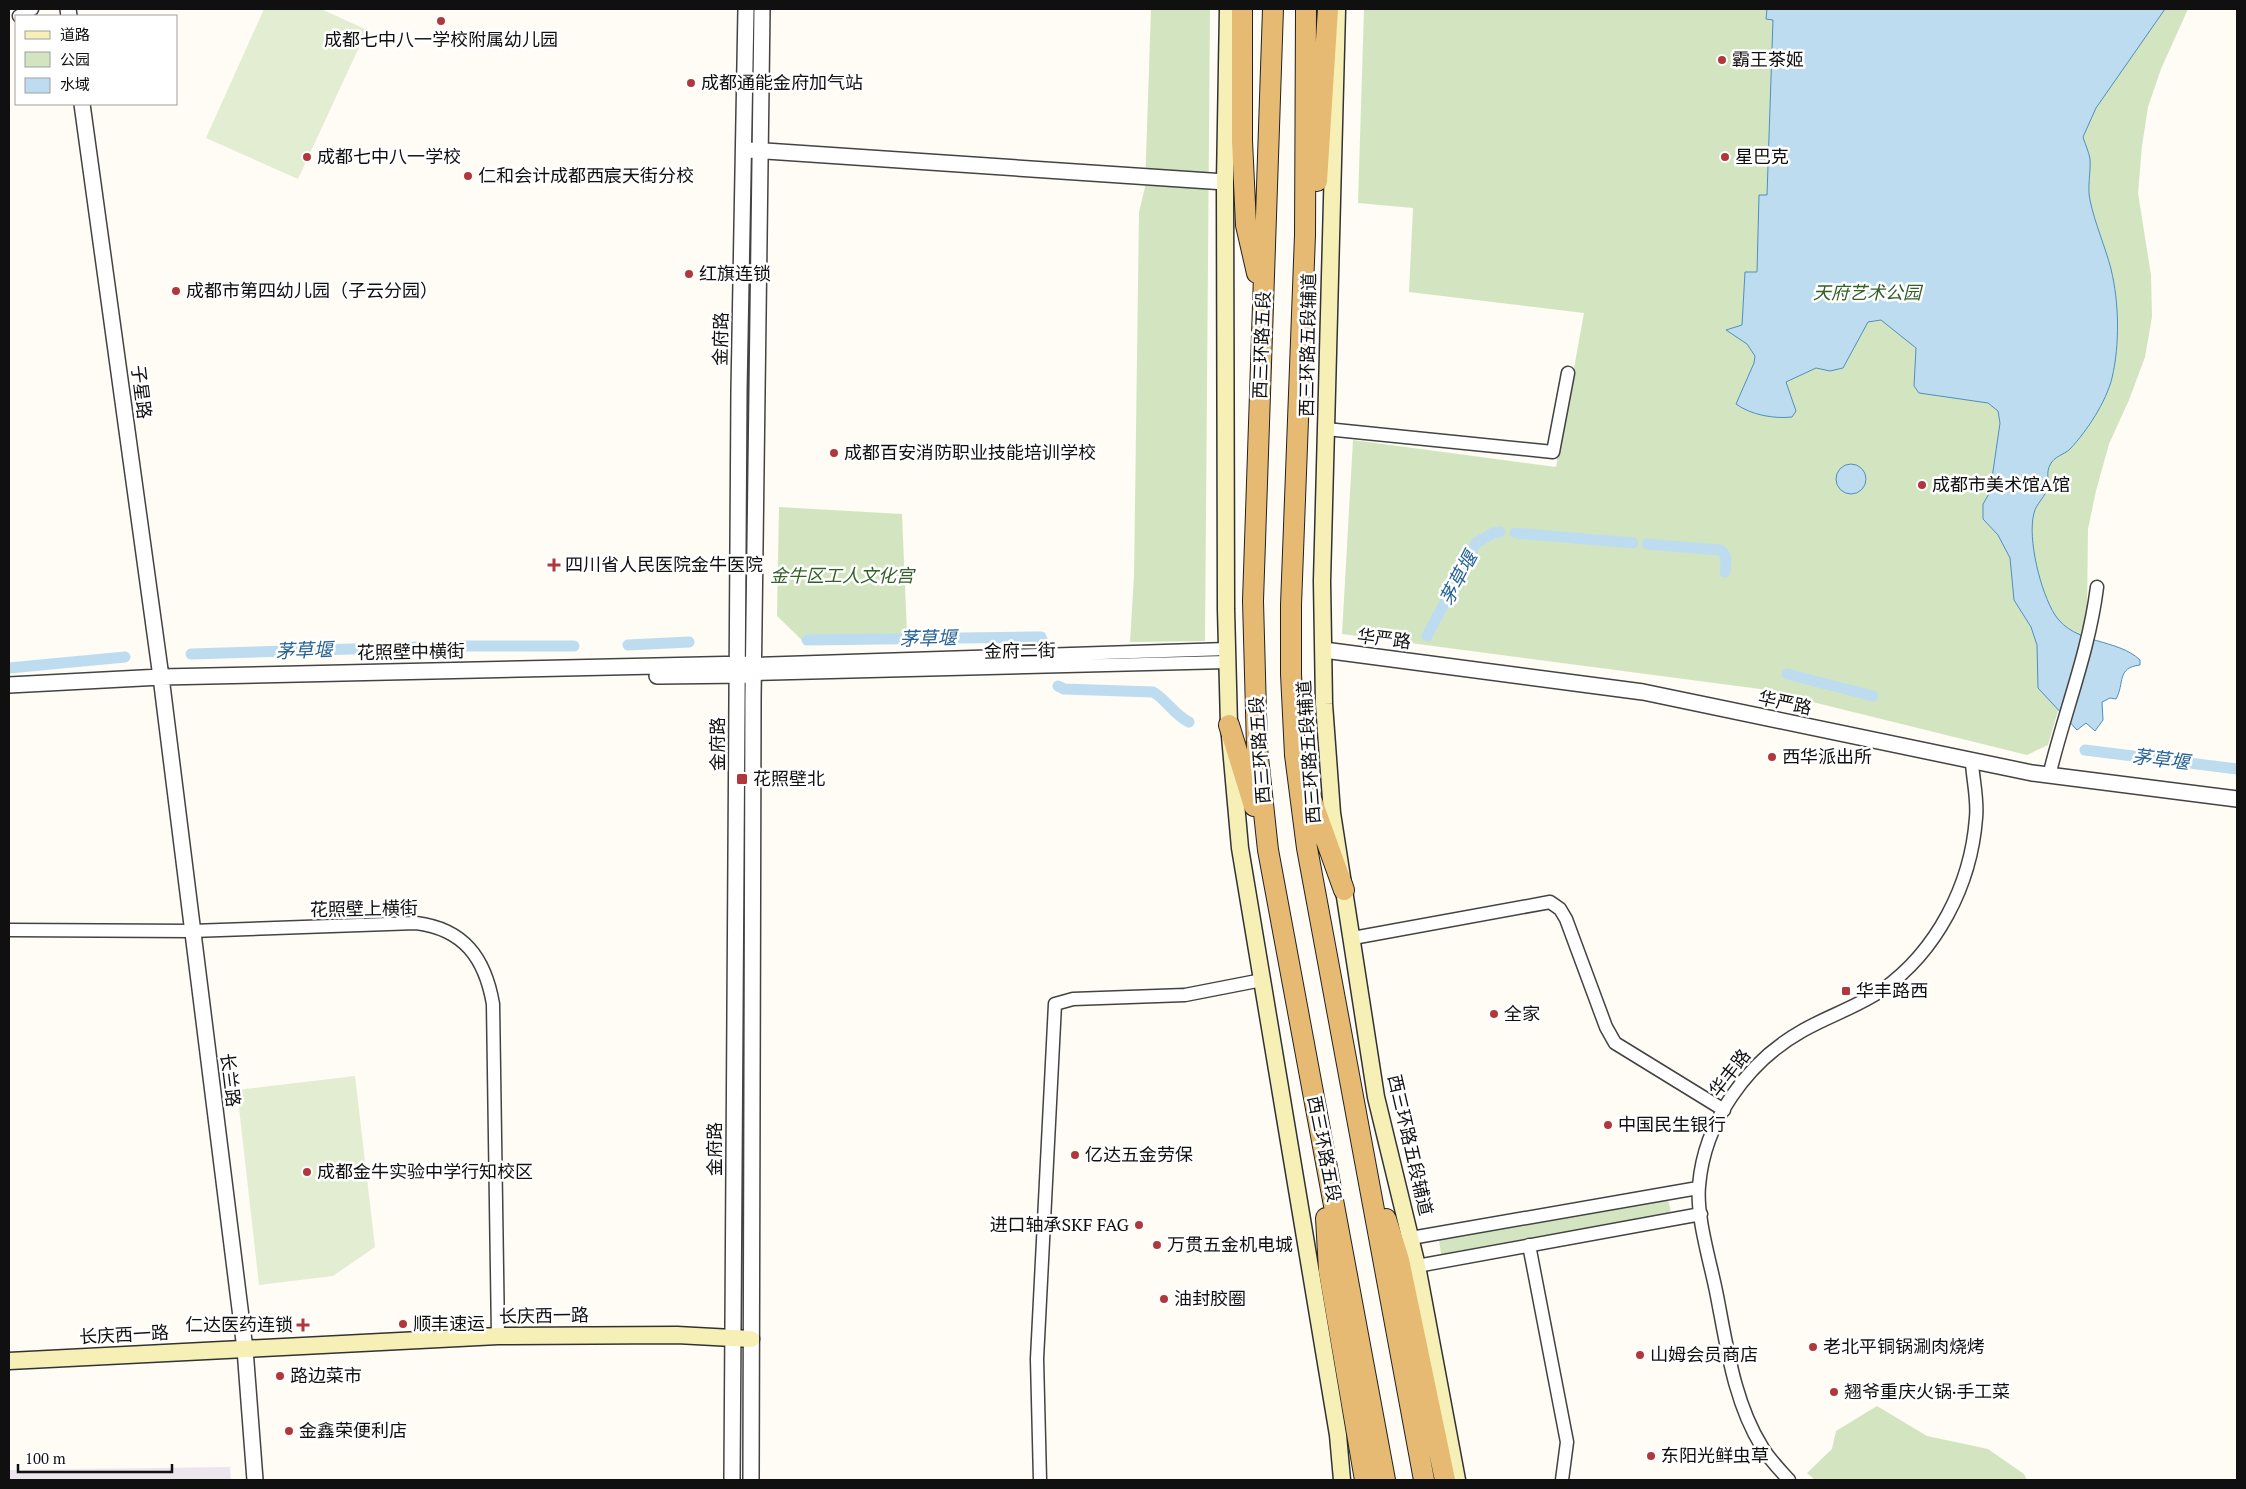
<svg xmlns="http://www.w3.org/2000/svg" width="2246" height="1489" viewBox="0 0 2246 1489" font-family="'PT Serif','Noto Sans SC',serif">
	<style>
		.industrial { fill: #ece5ed }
		.green { fill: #d3e5c0 }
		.pitch { fill: #e3edd1 }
		.water { fill: #bedcf0; stroke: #4d8fbe }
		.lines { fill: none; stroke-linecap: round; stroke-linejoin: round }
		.canal { stroke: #bedcf0; stroke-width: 11 }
		.minor-casing { stroke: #434343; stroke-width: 15 }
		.tertiary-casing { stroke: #434343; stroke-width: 18 }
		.secondary-casing { stroke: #323232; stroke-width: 19 }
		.trunk-casing { stroke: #212121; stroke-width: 22 }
		.minor { stroke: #fff; stroke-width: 12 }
		.tertiary { stroke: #fff; stroke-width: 15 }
		.secondary { stroke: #f6f0b6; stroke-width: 16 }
		.trunk { stroke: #e6ba72; stroke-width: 20 }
		.poi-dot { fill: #b0373b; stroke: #fff; stroke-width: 2 }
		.labels { text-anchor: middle; stroke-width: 5; stroke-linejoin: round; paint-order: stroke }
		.poi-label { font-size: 18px; fill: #101010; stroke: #fff; text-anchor: start }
		.park-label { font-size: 18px; font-style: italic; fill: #326127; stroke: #fff }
		.street-label { font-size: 18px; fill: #101010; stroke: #fff }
		.water-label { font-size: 19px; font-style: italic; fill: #266294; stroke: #fff }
	</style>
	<rect width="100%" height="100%" fill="#fefcf4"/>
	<path class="industrial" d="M230 1467 231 1480H9V1470Z"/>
	<path class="green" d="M1151 9H1210L1205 641 1130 642 1134 576 1139 212 1145 187Z
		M1364 9H2188L2161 69 2148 107 2142 146 2138 193 2151 275 2152 317 2145 357 2129 400 2109 444 2096 491 2088 529 2087 612 2048 745 2027 755 1760 689 1342 634 1353 440 1556 467 1584 313 1409 292 1413 208 1358 203Z
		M779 507 902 514 907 634 807 645 777 616Z
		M1668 1199 1671 1213 1441 1254 1439 1240Z
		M1877 1406 1927 1436 1988 1449 2024 1474 2027 1480H1815L1807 1473 1832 1449 1836 1431Z"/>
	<path class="pitch" d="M264 9H321L367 30 298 179 206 138Z
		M355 1076 375 1247 333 1276 259 1285 237 1090Z"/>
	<path class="water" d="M1767 9H2165L2096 108 2083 137C2085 144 2089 152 2090 159 2091 172 2087 187 2090 200 2095 224 2105 246 2111 269 2119 302 2120 344 2112 378 2106 402 2087 431 2070 449 2064 455 2054 456 2050 465 2046 472 2049 480 2048 487 2046 496 2036 504 2034 513 2027 539 2041 593 2055 615 2075 645 2117 638 2140 660V665C2116 668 2125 683 2116 699L2110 698 2102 702 2103 720 2095 731 2086 723 2077 730 2038 688 2037 645 2031 627 2014 600 2010 558 1998 535 1983 519V504L1990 492 2000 423 1998 411 1988 403 1919 393 1914 386 1916 348 1881 320 1868 322 1843 368 1830 371 1816 368 1786 382 1796 411 1792 417C1774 419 1751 415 1736 404L1754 363 1755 356 1747 344 1726 330 1742 325 1745 272H1757L1759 195H1767L1773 20 1766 19Z
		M1836 479a15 15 0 1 1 30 0a15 15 0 1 1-30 0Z"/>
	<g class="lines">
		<path class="canal" d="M1515 533 1633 543
			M1647 544 1720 550C1728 555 1726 563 1725 572
			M1427 636 1476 543 1493 533 1500 532
			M807 640 1034 637H1041L1044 645
			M628 645 689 642
			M450 646H574
			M191 654 417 647
			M9 668 125 657
			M1787 674 1873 696
			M1058 686 1064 689 1153 692C1167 700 1173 714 1189 722
			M2085 750 2237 769"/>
		<defs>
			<path id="minor" d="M19 16 32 9
				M1326 429 1553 452 1568 373
				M753 664 1227 649
				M753 674 1227 662
				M2049 776C2064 713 2089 652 2097 587
				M9 930 192 931 416 923C464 929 485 958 493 1004L498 1336
				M1353 938 1550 902 1560 909 1566 919 1606 1027 1615 1043 1724 1110
				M1411 1238 1698 1188
				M1529 1245 1567 1442 1562 1480
				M1417 1266 1701 1214
				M1040 1480 1037 1359 1055 1004 1073 999 1185 995 1262 980
				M1789 1480C1780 1470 1769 1459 1762 1447 1734 1402 1727 1347 1717 1296 1711 1264 1696 1217 1699 1186 1704 1122 1747 1062 1802 1031 1828 1016 1857 1007 1882 990 1937 951 1971 885 1976 818 1978 800 1973 780 1972 763"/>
			<path id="tertiary" d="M68 9 69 16
				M82 104 161 677 245 1349 255 1480
				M750 150 1225 182
				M1324 650 1643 692 2032 773 2237 799
				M657 676 747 675
				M9 685 161 677 747 664
				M732 1480 739 391 746 9
				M751 1480 753 698 762 9"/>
			<path id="secondary" d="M1228 9 1225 182 1226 609 1229 725 1240 848 1338 1435 1342 1480
				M1337 10 1322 581 1324 704 1332 813 1376 1097 1417 1266 1457 1480
				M9 1361 498 1336 677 1335 751 1339"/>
			<path id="trunk" d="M1242 9V141L1246 225 1257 273
				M1273 9 1253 601 1257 748 1268 850 1385 1480
				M1306 9 1305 235 1291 605V674L1295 755 1307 848 1424 1480
				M1317 181 1328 9
				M1229 725 1254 806
				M1308 790 1344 890
				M1326 1218 1329 1271 1365 1480
				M1386 1219 1399 1260 1445 1480"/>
		</defs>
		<use href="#minor" class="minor-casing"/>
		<use href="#tertiary" class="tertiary-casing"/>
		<use href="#secondary" class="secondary-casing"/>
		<use href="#trunk" class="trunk-casing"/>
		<use href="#minor" class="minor"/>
		<use href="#tertiary" class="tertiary"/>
		<use href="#secondary" class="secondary"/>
		<use href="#trunk" class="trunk"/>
	</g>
	<g class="poi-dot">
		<circle cx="441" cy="21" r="5"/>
		<circle cx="1722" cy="60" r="5"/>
		<circle cx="691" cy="83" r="5"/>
		<circle cx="307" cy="157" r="5"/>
		<circle cx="1725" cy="157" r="5"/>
		<circle cx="468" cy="176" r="5"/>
		<circle cx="689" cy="274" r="5"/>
		<circle cx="176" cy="291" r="5"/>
		<circle cx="834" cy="453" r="5"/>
		<circle cx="1922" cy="485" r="5"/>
		<path d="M551.5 557.5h5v5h5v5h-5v5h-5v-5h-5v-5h5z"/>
		<circle cx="1772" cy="757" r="5"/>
		<rect x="736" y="773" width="12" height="12" rx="2.5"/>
		<rect x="1841" y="986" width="10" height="10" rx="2.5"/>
		<circle cx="1494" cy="1014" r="5"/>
		<circle cx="1608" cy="1125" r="5"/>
		<circle cx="1075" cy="1155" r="5"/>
		<circle cx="307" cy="1172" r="5"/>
		<circle cx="1139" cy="1225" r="5"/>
		<circle cx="1157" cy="1245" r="5"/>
		<circle cx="1164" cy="1299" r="5"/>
		<circle cx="403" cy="1324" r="5"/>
		<path d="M300.5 1317.5h5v5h5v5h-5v5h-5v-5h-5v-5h5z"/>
		<circle cx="1813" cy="1347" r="5"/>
		<circle cx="1640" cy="1355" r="5"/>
		<circle cx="280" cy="1376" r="5"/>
		<circle cx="1834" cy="1392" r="5"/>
		<circle cx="289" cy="1431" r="5"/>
		<circle cx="1651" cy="1456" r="5"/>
	</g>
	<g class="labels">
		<g class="poi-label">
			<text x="441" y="46" text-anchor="middle">成都七中八一学校附属幼儿园</text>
			<text x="1732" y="66">霸王茶姬</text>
			<text x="701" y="89">成都通能金府加气站</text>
			<text x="317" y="163">成都七中八一学校</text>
			<text x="1735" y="163">星巴克</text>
			<text x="478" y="182">仁和会计成都西宸天街分校</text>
			<text x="699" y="280">红旗连锁</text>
			<text x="186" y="297">成都市第四幼儿园（子云分园）</text>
			<text x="844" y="459">成都百安消防职业技能培训学校</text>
			<text x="1932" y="491">成都市美术馆A馆</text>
			<text x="565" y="571">四川省人民医院金牛医院</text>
			<text x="1782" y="763">西华派出所</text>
			<text x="753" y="785">花照壁北</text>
			<text x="1856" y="997">华丰路西</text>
			<text x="1504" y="1020">全家</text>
			<text x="1618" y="1131">中国民生银行</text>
			<text x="1085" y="1161">亿达五金劳保</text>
			<text x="317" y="1178">成都金牛实验中学行知校区</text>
			<text x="1129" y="1231" text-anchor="end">进口轴承SKF FAG</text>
			<text x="1167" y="1251">万贯五金机电城</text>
			<text x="1174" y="1305">油封胶圈</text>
			<text x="413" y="1330">顺丰速运</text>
			<text x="293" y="1331" text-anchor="end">仁达医药连锁</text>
			<text x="1823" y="1353">老北平铜锅涮肉烧烤</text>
			<text x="1650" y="1361">山姆会员商店</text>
			<text x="290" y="1382">路边菜市</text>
			<text x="1844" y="1398">翘爷重庆火锅·手工菜</text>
			<text x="299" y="1437">金鑫荣便利店</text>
			<text x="1661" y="1462">东阳光鲜虫草</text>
		</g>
		<g class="park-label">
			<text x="1867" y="299">天府艺术公园</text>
			<text x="842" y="582">金牛区工人文化宫</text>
		</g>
		<g class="street-label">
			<text transform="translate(721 339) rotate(-89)" y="6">金府路</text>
			<text transform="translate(1262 345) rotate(-88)" y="6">西三环路五段</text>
			<text transform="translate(1308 345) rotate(-89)" y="6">西三环路五段辅道</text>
			<text transform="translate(141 392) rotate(83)" y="6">子星路</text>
			<text transform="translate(1384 639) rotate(7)" y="6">华严路</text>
			<text transform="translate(1020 651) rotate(-1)" y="6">金府二街</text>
			<text transform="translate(411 652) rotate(-1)" y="6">花照壁中横街</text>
			<text transform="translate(1785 703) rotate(12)" y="6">华严路</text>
			<text transform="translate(718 744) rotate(-90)" y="6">金府路</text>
			<text transform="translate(1260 750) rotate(-94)" y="6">西三环路五段</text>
			<text transform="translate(1309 752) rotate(-94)" y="6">西三环路五段辅道</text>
			<text transform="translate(364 909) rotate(-1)" y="6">花照壁上横街</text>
			<text transform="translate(1730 1073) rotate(-52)" y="6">华丰路</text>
			<text transform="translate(230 1080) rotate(83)" y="6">长兰路</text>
			<text transform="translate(1410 1145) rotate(77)" y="6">西三环路五段辅道</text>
			<text transform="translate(715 1149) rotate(-90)" y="6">金府路</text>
			<text transform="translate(1324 1149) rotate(79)" y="6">西三环路五段</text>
			<text transform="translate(544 1316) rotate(-1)" y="6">长庆西一路</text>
			<text transform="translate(124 1335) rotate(-3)" y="6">长庆西一路</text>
		</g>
		<g class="water-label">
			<text transform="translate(1458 578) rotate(-62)" y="7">茅草堰</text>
			<text transform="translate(928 638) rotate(-1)" y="7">茅草堰</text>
			<text transform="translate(304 650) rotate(-2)" y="7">茅草堰</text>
			<text transform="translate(2161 759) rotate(7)" y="7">茅草堰</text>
		</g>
	</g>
	<rect width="2246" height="1489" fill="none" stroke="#101010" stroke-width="20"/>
	<rect x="15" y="15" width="162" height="90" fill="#ffffff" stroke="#9f9f9f"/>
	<rect x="25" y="31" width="25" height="8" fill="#f6f0b6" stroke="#9f9f9f"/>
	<text x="60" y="40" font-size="15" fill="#101010">道路</text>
	<rect x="25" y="52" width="25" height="15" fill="#d3e5c0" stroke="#9f9f9f"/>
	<text x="60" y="65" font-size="15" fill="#101010">公园</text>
	<rect x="25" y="78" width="25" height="15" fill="#bedcf0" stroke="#9f9f9f"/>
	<text x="60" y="90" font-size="15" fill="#101010">水域</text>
	<path d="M18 1464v8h154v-8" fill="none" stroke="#101010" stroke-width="2.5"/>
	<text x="25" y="1464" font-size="15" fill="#101010" stroke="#ffffff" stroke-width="4" paint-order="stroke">100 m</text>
</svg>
